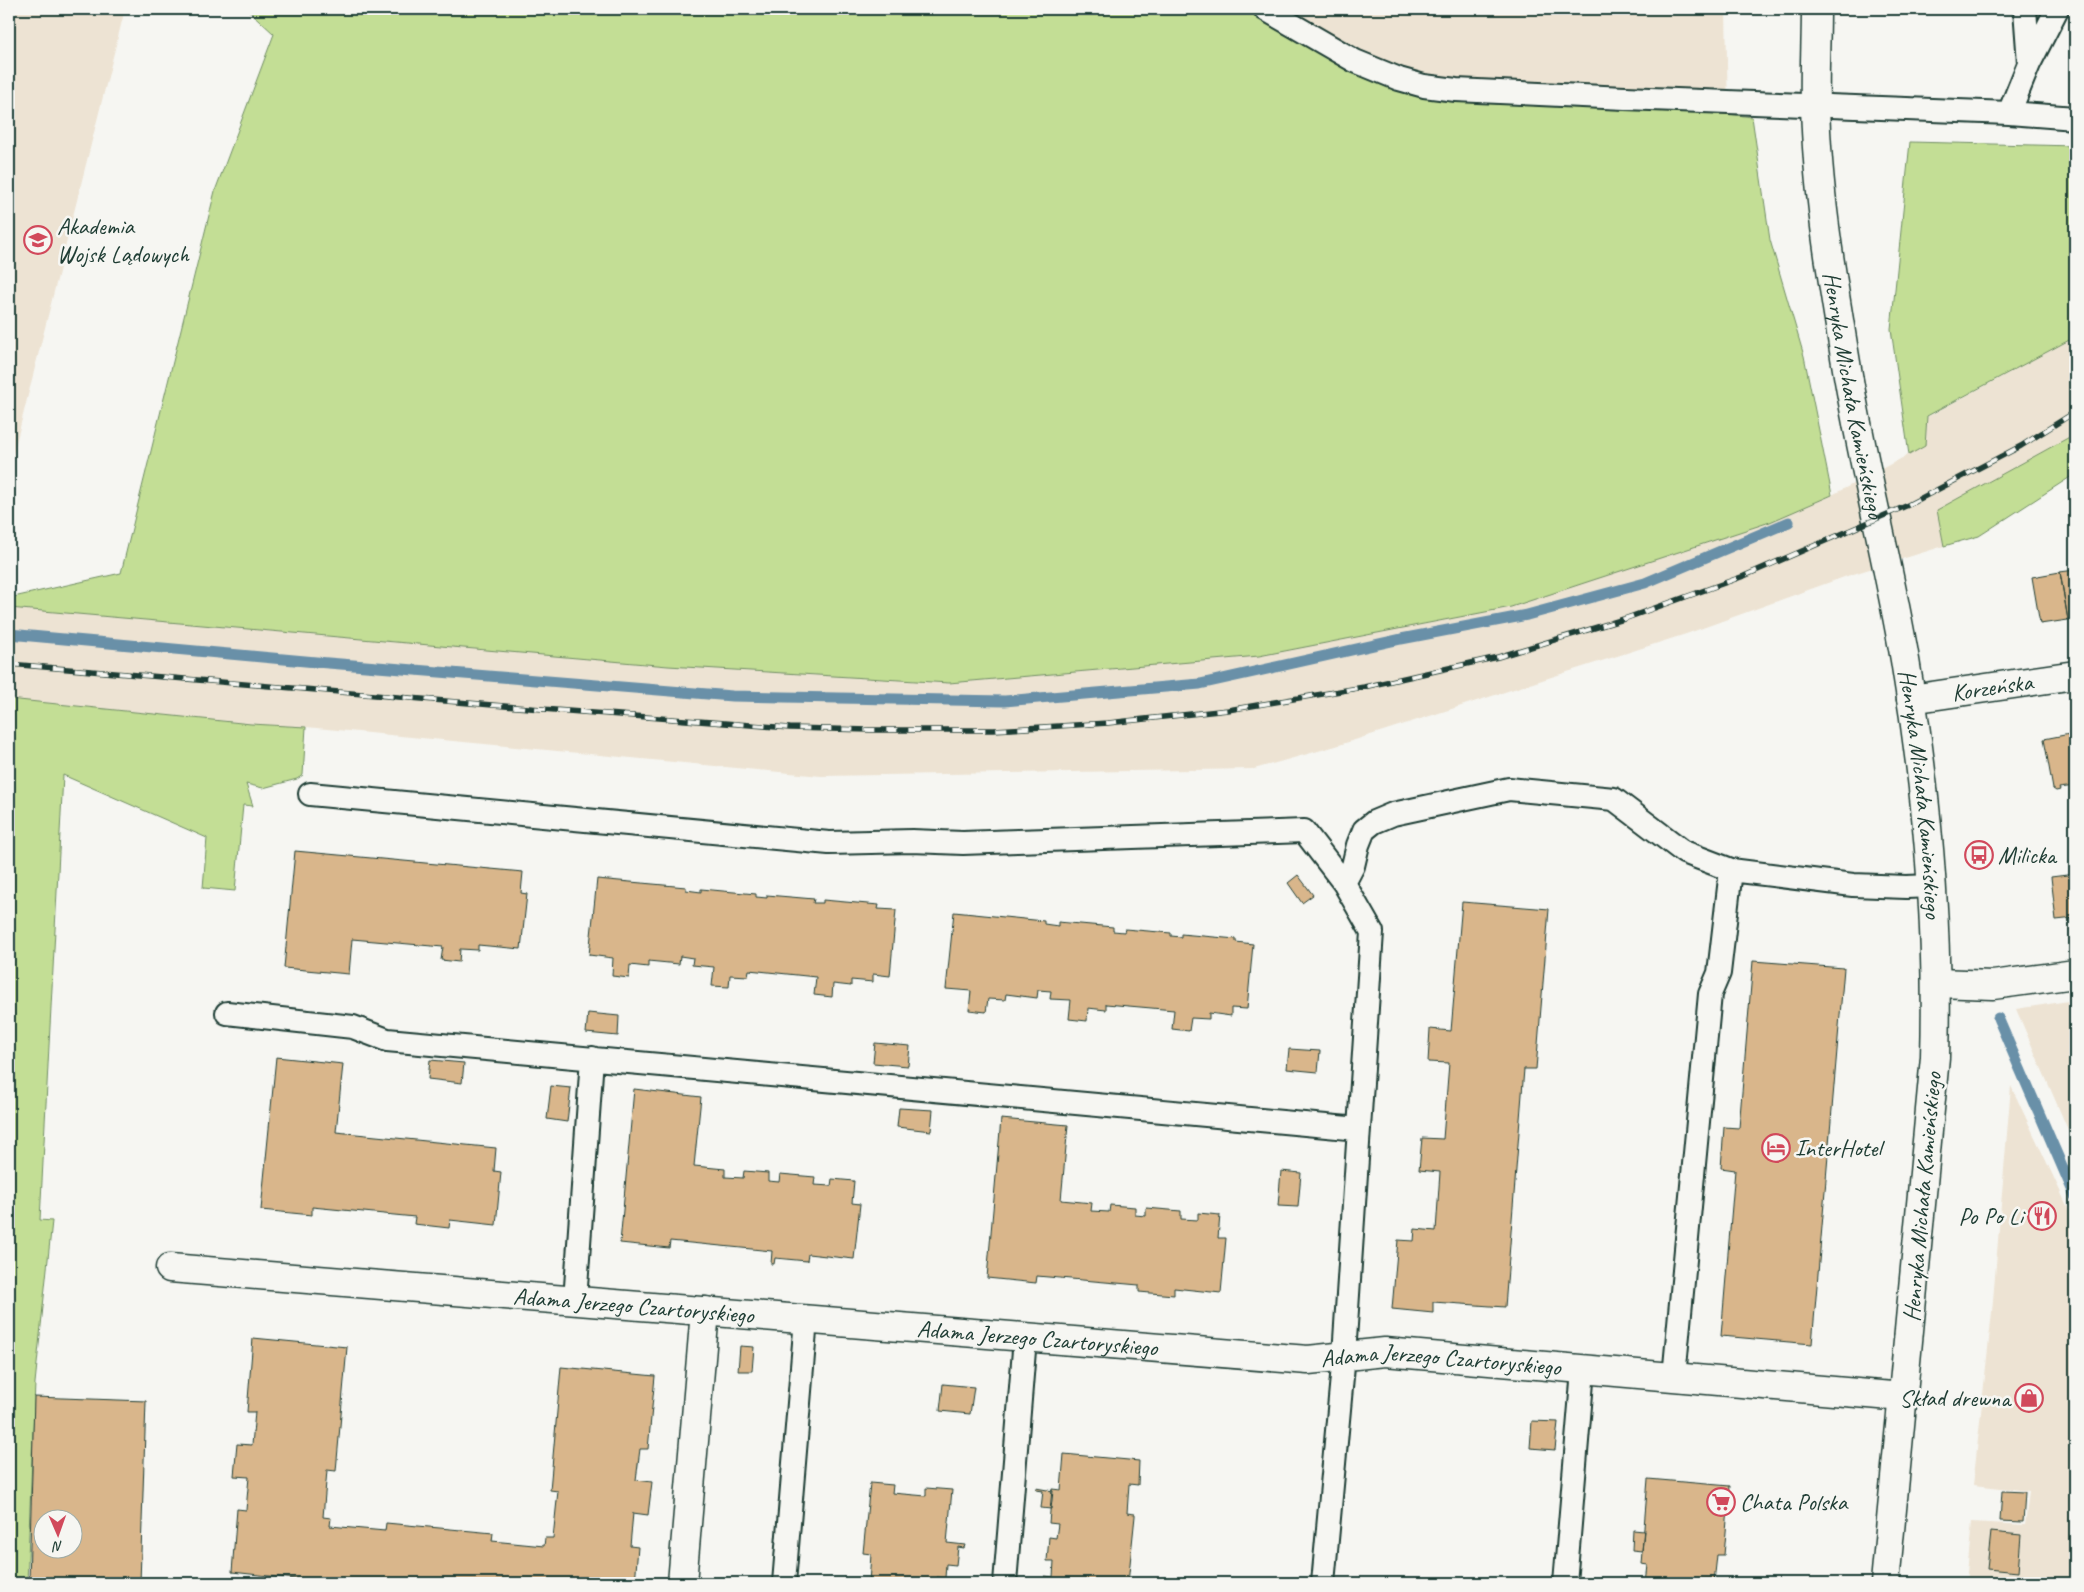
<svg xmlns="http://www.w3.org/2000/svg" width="2084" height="1592" viewBox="0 0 2084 1592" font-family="Caveat,sans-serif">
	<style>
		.built { fill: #ede3d3 }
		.green { fill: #c3de95; stroke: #718e64 }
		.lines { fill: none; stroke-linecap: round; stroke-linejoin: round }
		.stream { stroke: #6990a8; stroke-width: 11 }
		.building { fill: #d9b68b; stroke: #1f3d34; fill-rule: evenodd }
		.lane-casing { stroke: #1f3d34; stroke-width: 26 }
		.street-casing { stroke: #1f3d34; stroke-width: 31 }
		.secondary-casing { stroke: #1f3d34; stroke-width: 31 }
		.lane { stroke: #f6f6f2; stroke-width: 22 }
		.street { stroke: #f6f6f2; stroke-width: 28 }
		.secondary { stroke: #f6f6f2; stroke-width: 28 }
		.rail-casing { stroke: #1f3d34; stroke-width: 5.5 }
		.rail { stroke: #f6f6f2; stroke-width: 4; stroke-dasharray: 11; stroke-linecap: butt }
		.labels { text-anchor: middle; stroke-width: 5; stroke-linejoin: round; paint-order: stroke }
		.poi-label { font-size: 24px; fill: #1f3d34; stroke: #f6f6f2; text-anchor: start }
		.street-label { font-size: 24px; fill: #1f3d34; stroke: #f6f6f2 }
	</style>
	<rect width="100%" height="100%" fill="#f6f6f2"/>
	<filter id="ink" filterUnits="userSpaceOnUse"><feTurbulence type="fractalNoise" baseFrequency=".02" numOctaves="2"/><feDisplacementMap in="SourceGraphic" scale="10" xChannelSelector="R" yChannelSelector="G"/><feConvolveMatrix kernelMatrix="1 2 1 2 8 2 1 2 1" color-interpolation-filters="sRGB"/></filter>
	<g filter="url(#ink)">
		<path class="built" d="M9 9H125L9 471Z
			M1244 9H1726L1728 114 1442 101 1370 80Z
			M2075 337V434L1937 510 1944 546 1847 576 1686 634 1336 746 1254 769 821 776 306 727 251 724 9 699V608L668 666 949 683 1259 656 1511 607 1770 522 1832 495 1925 446 1927 417Z
			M2075 1000V1146L2016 1009Z
			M2011 1086 2075 1223V1583H1966L1972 1522 2025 1525 2029 1491 1973 1485 1992 1312Z"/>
		<path class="green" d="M247 9H1244L1370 80 1442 101 1728 114 1752 117 1770 240 1804 356 1832 495 1770 522 1511 607 1259 656 949 683 668 666 9 608V598L121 573 215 191 274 34Z
			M1910 142 2075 146V337L1927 416 1925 446 1909 455 1891 329Z
			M2075 434V474L1979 536 1944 546 1937 510Z
			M9 699 251 724 306 727 303 775 297 779 263 788 246 784 253 806 243 805 235 891 203 888 207 838 63 775 40 1220 52 1221 35 1383 27 1583H9Z"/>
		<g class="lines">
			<path class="stream" d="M9 634 316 662 732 696 1005 701 1200 684 1401 639 1527 615 1645 583 1789 522
				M1998 1018 2075 1196"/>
		</g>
		<path class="building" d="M2075 570V619L2068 620 2060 572Z
			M2060 572 2068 620 2040 624 2032 577Z
			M2075 733V786L2059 788 2060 790 2056 791 2053 789 2044 739Z
			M295 851 523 872 521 893 527 894 521 949 478 945V950L460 949 459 962 441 960 443 947 352 939 349 974 284 968Z
			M2075 874V918L2056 920 2051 877Z
			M1298 875 1313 895 1302 903 1288 883Z
			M597 879 686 887V890L701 892V889L756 894V897L767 898V895L814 899 813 903H823V900L879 905 878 909 896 910 890 976 873 974V982L851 980V986L833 984 832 997 814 995 816 977 749 970 748 976 730 975 729 987 712 986 714 967 692 965 693 958 680 956 679 964 648 961V967L630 965 629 978 612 976 613 958 589 955Z
			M1462 902 1549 909 1536 1069H1524L1505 1307 1433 1302V1313L1392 1309 1398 1240 1414 1241 1415 1229 1436 1231 1440 1172 1419 1170 1422 1138 1443 1139 1449 1063 1428 1062 1430 1029 1451 1031Z
			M954 912 1044 921V924L1058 926V922L1113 927V931L1124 932 1125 929 1171 933V936L1181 937V934L1236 939V942L1253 944 1247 1009 1231 1008V1016L1209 1013V1019L1191 1018 1189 1031 1172 1029 1174 1010 1106 1004V1010L1088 1008 1087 1021 1069 1019 1071 1000 1050 999 1051 991 1038 990 1037 998 1006 994 1005 1000 988 999 986 1012 969 1010 971 991 946 989Z
			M1753 961 1844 968 1812 1344 1721 1336 1735 1170 1721 1168 1724 1127 1739 1128Z
			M588 1013 619 1016 618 1036 586 1033Z
			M875 1043 910 1046 908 1066 873 1063Z
			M1289 1049 1320 1051 1318 1072 1287 1069Z
			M276 1057 343 1064 336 1132 496 1148 494 1171 501 1172 496 1225 450 1220 449 1228 414 1224 415 1217 312 1207V1215L261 1210Z
			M430 1060 464 1063 462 1083 428 1079Z
			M551 1086 571 1088 567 1122 547 1119Z
			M634 1089 701 1097 694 1166 725 1169V1177L743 1178 744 1171 768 1173V1181L779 1182 780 1174 815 1177 814 1185 831 1186 832 1179 854 1181 852 1203 860 1204 854 1259 808 1254 807 1261 775 1258 774 1264H771L772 1251 670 1241 669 1248 620 1243Z
			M899 1108 933 1110 931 1131 897 1127Z
			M1001 1119 1068 1125 1061 1200 1092 1203 1091 1211 1109 1212 1110 1205 1135 1207V1215L1146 1216V1208L1181 1211V1219L1198 1220V1213L1220 1215 1218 1238H1226L1221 1293 1174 1288V1295L1139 1292V1285L1037 1276 1036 1283 987 1278Z
			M1281 1171 1301 1173 1298 1207 1278 1206Z
			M253 1338 347 1347 336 1471 327 1470 323 1517 331 1518 330 1526 385 1531 386 1523 493 1533 492 1541 544 1546 545 1538H553L558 1491 550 1490 561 1367 655 1376 648 1449H640L636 1480 652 1482 648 1515 633 1513 630 1546 638 1547 635 1583H333L232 1572 237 1509 246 1510 249 1477 234 1476 237 1444 252 1445 255 1412H247Z
			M740 1346 754 1347 752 1371H738Z
			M943 1384 974 1387 970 1414 940 1411Z
			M34 1397 146 1401 140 1583H29ZM42 1520H72V1550H42Z
			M1532 1421 1558 1422 1555 1450 1530 1448Z
			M1064 1454 1139 1461 1138 1485 1129 1484 1127 1513 1135 1514V1516L1128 1583H1045V1576L1053 1577 1054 1561H1047L1049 1537 1056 1538 1058 1524 1049 1523 1052 1489 1061 1490Z
			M1648 1479 1730 1486 1724 1555H1717L1714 1583H1646L1648 1565 1641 1564Z
			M870 1483 893 1485 892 1493 926 1496V1488L952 1490 947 1543 965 1545 964 1548 958 1547 956 1565 946 1564 945 1578 937 1577V1583H860H869L871 1554 863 1553Z
			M1036 1488 1053 1491 1051 1509 1041 1508 1043 1491 1036 1490Z
			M2002 1491 2025 1492 2023 1522 2000 1521Z
			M1633 1530 1644 1531 1642 1551 1632 1550Z
			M1991 1532 2021 1535 2018 1572 1987 1569Z"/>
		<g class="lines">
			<defs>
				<path id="lane" d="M1265 9 1355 61 1399 79 1424 86 1456 90 1625 98 2009 113 2075 118
					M2025 9 2029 63
					M2009 113 2029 64 2057 9
					M310 794 829 843 912 841 963 843 1304 831 1344 883 1372 932 1344 1355 1323 1583
					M1344 883 1353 866 1358 845 1364 830 1374 822 1393 814 1509 789 1614 799 1684 852 1731 870 1853 885 1906 887 1932 886
					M227 1013 353 1027 387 1040 1359 1129
					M575 1301 592 1058
					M1674 1377 1710 994 1719 973 1731 870
					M784 1583 806 1319
					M1005 1583 1025 1338
					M1565 1583 1583 1370"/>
				<g id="street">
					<path id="s1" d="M1911 699 2075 675"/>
					<path d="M1937 983 1993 985 2075 974"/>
					<path id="s2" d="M170 1268 1308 1360 1385 1352 1903 1397"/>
					<path d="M682 1583 705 1311"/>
				</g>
				<g id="secondary">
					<path id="s3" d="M1816 9C1816 41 1814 73 1815 104 1817 191 1832 278 1846 363 1862 462 1888 560 1905 660 1927 791 1939 924 1935 1057L1885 1583"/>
				</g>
			</defs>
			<use href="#lane" class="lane-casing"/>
			<use href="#street" class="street-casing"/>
			<use href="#secondary" class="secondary-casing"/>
			<use href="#lane" class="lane"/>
			<use href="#street" class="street"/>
			<use href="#secondary" class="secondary"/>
			<defs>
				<path id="rail" d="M9 664 516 707 790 728 870 730H994L1108 723 1228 710 1364 687 1498 657 1624 619 1744 576 1906 506 2021 446 2075 412"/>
			</defs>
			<use href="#rail" class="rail-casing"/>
			<use href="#rail" class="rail"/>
		</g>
	</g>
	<defs>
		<symbol id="university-ring" viewBox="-11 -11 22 22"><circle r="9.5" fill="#f6f6f2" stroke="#d1495b" stroke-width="1.5"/><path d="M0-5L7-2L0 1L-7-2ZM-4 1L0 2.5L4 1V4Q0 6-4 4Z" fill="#d1495b"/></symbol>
		<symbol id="bus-ring" viewBox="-11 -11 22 22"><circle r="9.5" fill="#f6f6f2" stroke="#d1495b" stroke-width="1.5"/><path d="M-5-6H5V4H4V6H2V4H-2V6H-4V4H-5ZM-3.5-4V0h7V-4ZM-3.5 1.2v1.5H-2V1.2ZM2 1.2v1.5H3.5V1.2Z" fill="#d1495b"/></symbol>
		<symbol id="hotel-ring" viewBox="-11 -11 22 22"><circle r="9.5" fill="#f6f6f2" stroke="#d1495b" stroke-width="1.5"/><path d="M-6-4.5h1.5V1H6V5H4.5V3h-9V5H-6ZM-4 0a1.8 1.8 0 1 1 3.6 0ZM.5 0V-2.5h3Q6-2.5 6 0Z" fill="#d1495b"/></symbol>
		<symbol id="restaurant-ring" viewBox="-11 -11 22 22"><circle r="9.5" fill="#f6f6f2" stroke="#d1495b" stroke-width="1.5"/><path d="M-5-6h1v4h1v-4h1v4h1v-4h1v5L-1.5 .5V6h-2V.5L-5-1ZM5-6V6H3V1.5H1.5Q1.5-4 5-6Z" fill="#d1495b"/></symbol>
		<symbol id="shop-ring" viewBox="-11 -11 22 22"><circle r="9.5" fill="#f6f6f2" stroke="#d1495b" stroke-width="1.5"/><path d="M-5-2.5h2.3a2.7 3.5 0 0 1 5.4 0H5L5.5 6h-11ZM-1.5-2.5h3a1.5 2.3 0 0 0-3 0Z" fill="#d1495b"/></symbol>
		<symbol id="supermarket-ring" viewBox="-11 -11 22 22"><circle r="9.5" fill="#f6f6f2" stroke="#d1495b" stroke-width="1.5"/><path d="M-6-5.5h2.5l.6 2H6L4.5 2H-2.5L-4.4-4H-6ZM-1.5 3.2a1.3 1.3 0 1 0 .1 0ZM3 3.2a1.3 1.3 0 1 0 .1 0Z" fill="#d1495b"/></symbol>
	</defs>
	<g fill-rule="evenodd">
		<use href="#university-ring" x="22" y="224" width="32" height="32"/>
		<use href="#bus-ring" x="1963" y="839" width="32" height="32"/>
		<use href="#hotel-ring" x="1760" y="1132" width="32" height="32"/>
		<use href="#restaurant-ring" x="2026" y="1200" width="32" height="32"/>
		<use href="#shop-ring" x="2013" y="1382" width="32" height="32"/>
		<use href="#supermarket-ring" x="1705" y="1486" width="32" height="32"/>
	</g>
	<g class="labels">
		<g class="poi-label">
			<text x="57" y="234">Akademia<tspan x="57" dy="28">Wojsk Lądowych</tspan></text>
			<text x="1998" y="863">Milicka</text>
			<text x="1795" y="1156">InterHotel</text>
			<text x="2023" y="1224" text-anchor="end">Po Po Li</text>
			<text x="2010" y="1406" text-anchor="end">Skład drewna</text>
			<text x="1740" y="1510">Chata Polska</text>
		</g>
		<g class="street-label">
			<text dy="8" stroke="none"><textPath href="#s3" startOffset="389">Henryka Michała Kamieńskiego</textPath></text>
			<text dy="8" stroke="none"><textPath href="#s1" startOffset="82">Korzeńska</textPath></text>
			<text dy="8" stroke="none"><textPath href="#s3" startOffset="794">Henryka Michała Kamieńskiego</textPath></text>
			<text transform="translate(1922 1197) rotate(-85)" y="8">Henryka Michała Kamieńskiego</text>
			<text dy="8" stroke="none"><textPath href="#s2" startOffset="465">Adama Jerzego Czartoryskiego</textPath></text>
			<text dy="8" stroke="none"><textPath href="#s2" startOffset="870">Adama Jerzego Czartoryskiego</textPath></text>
			<text dy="8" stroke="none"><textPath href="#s2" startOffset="1275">Adama Jerzego Czartoryskiego</textPath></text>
		</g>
	</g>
	<rect width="2084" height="1592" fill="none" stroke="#f6f6f2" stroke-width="30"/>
	<rect x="15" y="15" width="2054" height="1562" fill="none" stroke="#1f3d34" stroke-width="2" filter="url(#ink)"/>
	<g transform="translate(58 1534) rotate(178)"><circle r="24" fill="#f6f6f2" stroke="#a0aca6"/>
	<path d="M0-4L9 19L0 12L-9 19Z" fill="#d1495b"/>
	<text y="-8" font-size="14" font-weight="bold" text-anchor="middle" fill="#1f3d34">N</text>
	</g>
</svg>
